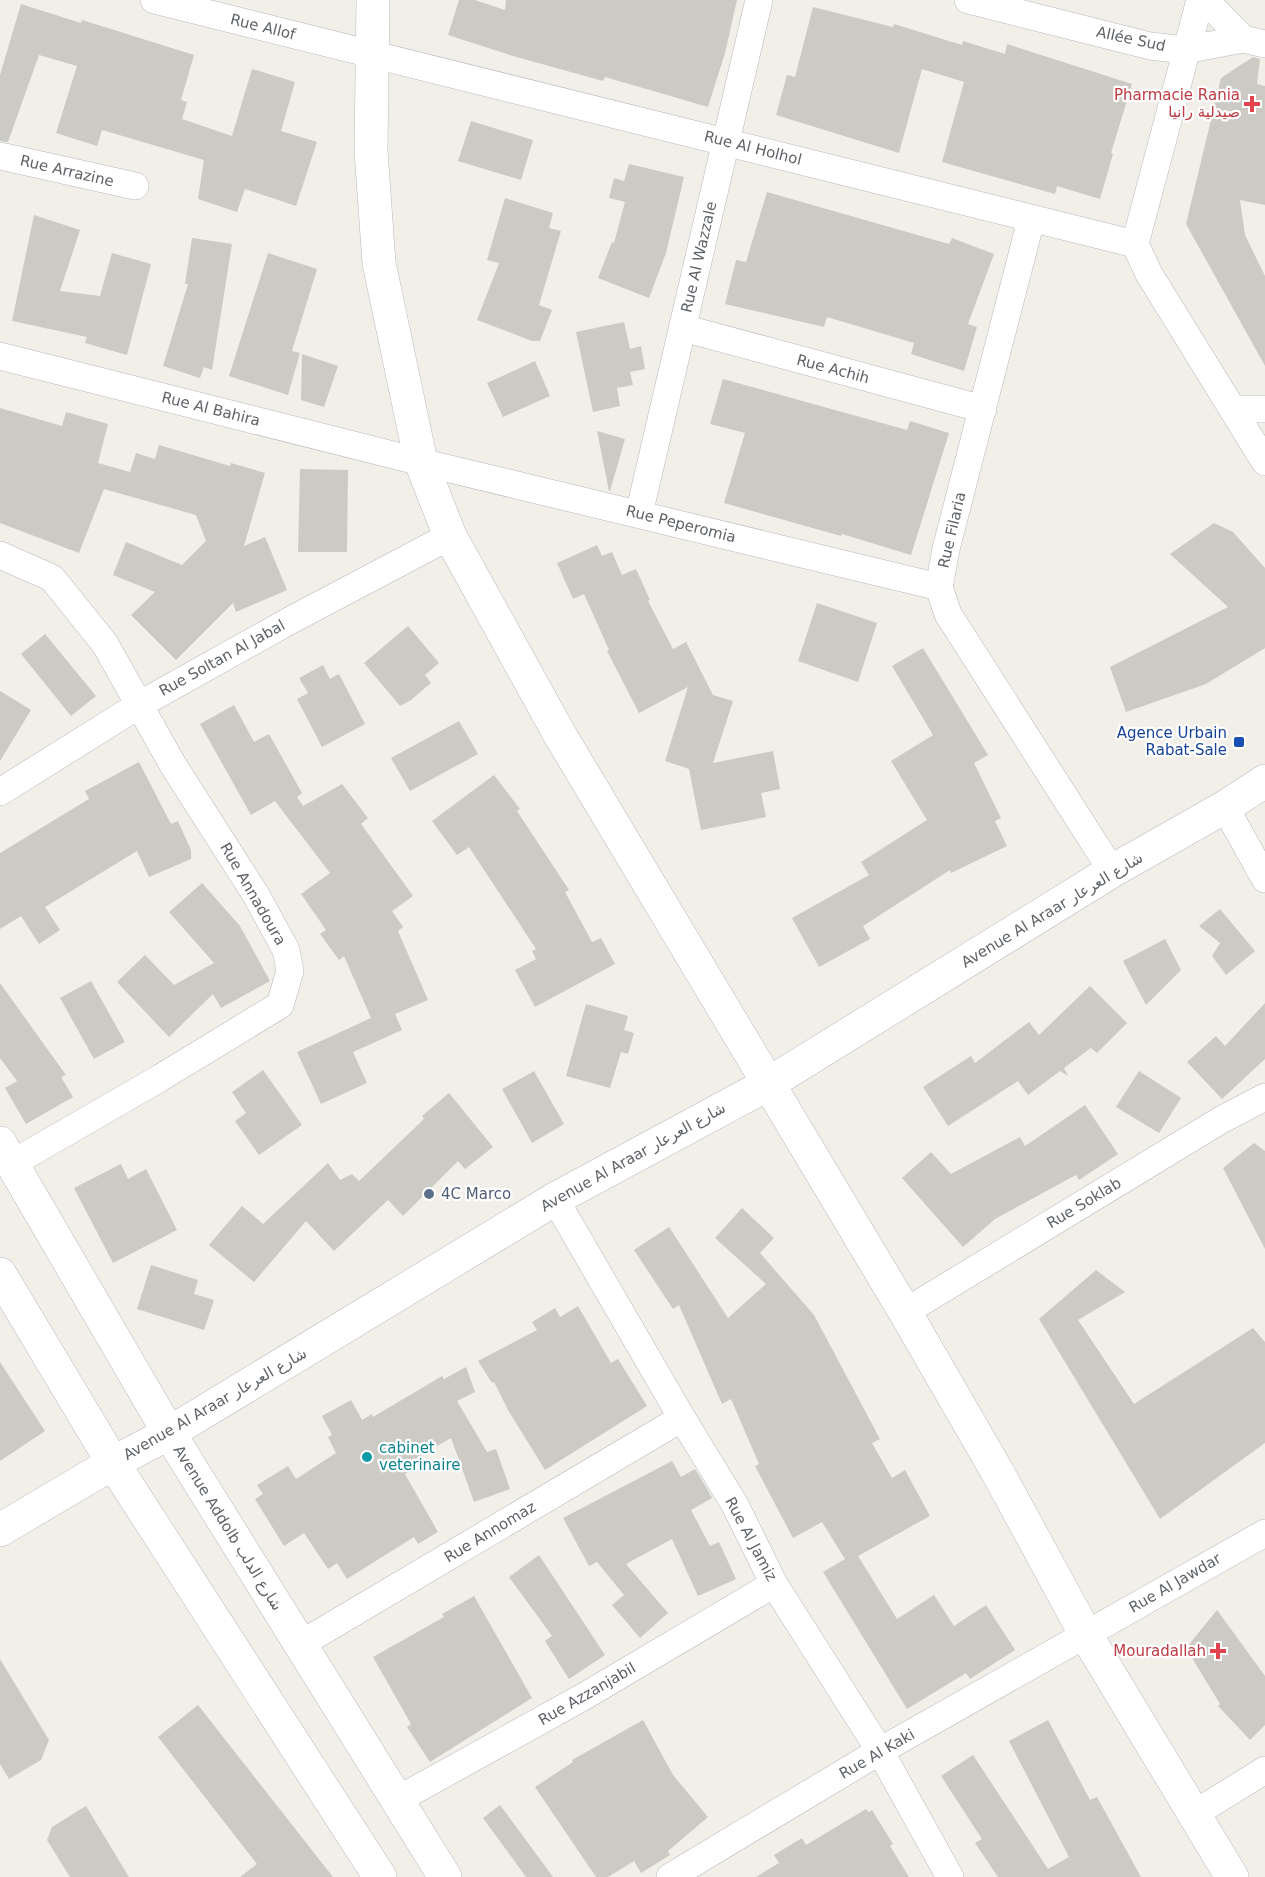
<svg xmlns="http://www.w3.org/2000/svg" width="1265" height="1877" viewBox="0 0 1265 1877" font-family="'DejaVu Sans',Cairo,sans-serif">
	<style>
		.building { fill: #cccac5 }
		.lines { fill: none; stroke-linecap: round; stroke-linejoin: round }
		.street-casing { stroke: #b5b8bc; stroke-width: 28 }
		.secondary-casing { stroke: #b6babf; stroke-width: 34 }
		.street { stroke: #fff; stroke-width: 27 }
		.secondary { stroke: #fff; stroke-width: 33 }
		.health-dot { fill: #e0444e; stroke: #fff; stroke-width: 2 }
		.transit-dot { fill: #1a4fb4; stroke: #fff; stroke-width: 2 }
		.service-dot { fill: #5c6f8a; stroke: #fff; stroke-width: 2 }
		.culture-dot { fill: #0f9aa8; stroke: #fff; stroke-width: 2 }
		.labels { text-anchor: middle; stroke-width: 4.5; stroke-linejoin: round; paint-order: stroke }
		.street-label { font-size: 15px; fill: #5f6368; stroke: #fff }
		.health-label { font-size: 15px; fill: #be3a42; stroke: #fff; text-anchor: end }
		.transit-label { font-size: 15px; fill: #164399; stroke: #fff; text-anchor: end }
		.service-label { font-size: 15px; fill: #4e5e75; stroke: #fff; text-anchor: start }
		.culture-label { font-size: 15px; fill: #0d838f; stroke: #fff; text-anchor: start }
	</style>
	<rect width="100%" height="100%" fill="#f1efe8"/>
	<path class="building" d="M459 0H475L505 10 506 0H737L725 53 708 107 605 77 603 81 513 56 448 35Z
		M21 4 81 23 82 20 194 55 181 100 187 102 182 119 232 136 252 69 295 82 281 131 317 142 296 206 245 189 237 212 198 199 204 160 102 130 97 146 56 133 77 66 39 55 8 142 0 141V75Z
		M813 7 893 27 894 24 962 45 963 41 1005 54 1007 44 1132 84 1111 153 1113 154 1100 199 1057 186 1055 194 942 162 964 82 922 69 899 153 776 115 787 75 795 77Z
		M1253 57 1260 59 1257 84 1265 86V205L1240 200 1245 235 1265 276V366L1186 224 1221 78Z
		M471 121 533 140 521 180 458 161Z
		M629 164 684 177 666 253 649 298 598 278 612 242 614 243 625 202 609 198 614 178 624 181Z
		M767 192 949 244 952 238 994 254 968 324 977 327 964 371 911 354 914 343 827 317 824 327 725 304 736 260 746 262Z
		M505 198 553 213 549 228 561 231 539 305 552 310 540 341H532L477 320 499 263 487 260Z
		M34 215 80 230 60 291 100 296 112 253 151 264 127 355 85 343 87 337 12 321Z
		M192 238 232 244 212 370 204 367 200 378 163 366 188 284H185Z
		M268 253 317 269 292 351 300 353 288 395 229 376Z
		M624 322 630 349 641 346 645 369 630 372 633 385 617 388 620 406 593 412 576 332Z
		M302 354 338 366 324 407 301 400Z
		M535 361 550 396 503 417 487 383Z
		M723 379 907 430 910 421 949 433 911 555 842 534 841 536 724 503 745 433 710 424Z
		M0 408 62 426 66 412 108 424 98 463 130 472 136 453 155 459 159 445 230 466 231 463 265 473 244 546 265 537 287 590 236 612 233 603 176 660 131 615 155 592 113 575 126 542 182 565 206 541 196 515 104 489 79 553 0 523Z
		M597 431 625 439 610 491H609Z
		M300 469 348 470 347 552H298Z
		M1214 523 1233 532 1265 568V648L1206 684 1126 712 1110 667 1228 607 1170 554Z
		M597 545 602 556 612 552 622 575 636 569 650 600 648 601 673 649 686 642 713 695 733 701 713 763 773 751 780 789 761 793 766 817 701 830 689 769 665 761 688 687 639 713 607 651 609 650 584 594 573 599 557 563Z
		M817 603 877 623 858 682 798 661Z
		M408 626 439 663 425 675 431 683 411 700 400 706 364 663Z
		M45 634 96 696 71 716 21 654Z
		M923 648 988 755 974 763 1001 818 995 821 1007 846 951 873 950 870 863 926 870 939 819 967 792 918 869 875 861 862 927 820 891 761 933 735 892 666Z
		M323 665 330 679 339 674 365 724 322 747 297 699 308 693 299 678Z
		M0 691 31 710 0 761Z
		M234 705 254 742 269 734 302 793 297 797 303 806 342 784 368 818 361 824 413 896 392 911 403 927 398 931 428 1000 395 1014 402 1030 353 1052 367 1083 321 1104 297 1052 371 1018 344 956 339 960 320 934 326 930 301 894 330 873 275 801 251 815 200 724Z
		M459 721 478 754 410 791 391 758Z
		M139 762 171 824 178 821 191 850V859L149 877 137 851 45 907 60 930 39 944 21 916 0 929V853L89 799 85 791Z
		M494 775 520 809 517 811 569 890 565 892 592 942 601 938 615 964 535 1007 515 970 536 959 532 951 536 949 469 847 457 855 432 821Z
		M202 883 240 926 270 981 221 1008 213 994 169 1037 117 982 145 955 174 985 214 963 169 912Z
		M1220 909 1255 951 1226 975 1212 956 1220 943 1199 926Z
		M1165 939 1181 970 1146 1005 1123 961Z
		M91 981 125 1042 94 1059 60 998Z
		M0 983 66 1075 61 1077 73 1097 26 1124 5 1088 17 1081 0 1058Z
		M1090 986 1127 1023 1097 1053 1091 1048 1064 1068 1068 1076 1060 1071 1028 1095 1018 1081 948 1126 923 1087 971 1056 975 1063 1029 1022 1039 1035Z
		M1265 1003V1059L1222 1099 1187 1062 1216 1036 1225 1046Z
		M586 1004 628 1016 624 1030 634 1033 628 1054 621 1052 610 1088 566 1076Z
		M263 1070 302 1125 259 1155 235 1121 246 1113 232 1092Z
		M534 1071 564 1124 532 1143 502 1089Z
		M1139 1071 1181 1098 1159 1133 1116 1107Z
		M449 1093 493 1147 465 1169 458 1161 403 1216 388 1200 334 1251 306 1221 254 1282 209 1245 242 1206 263 1224 328 1163 340 1180 352 1174 359 1181 424 1119 422 1116Z
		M1085 1105 1118 1154 1079 1180 1076 1175 995 1219 963 1247 902 1178 931 1152 951 1174 1020 1137 1025 1146Z
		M1254 1143 1265 1151V1249L1223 1168Z
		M121 1164 128 1179 146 1169 177 1230 113 1263 74 1188Z
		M742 1208 774 1238 760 1253 814 1315 880 1439 872 1443 892 1478 905 1470 930 1516 858 1556 897 1619 934 1595 954 1626 986 1605 1015 1650 970 1679 966 1673 907 1709 823 1572 845 1559 822 1522 793 1538 755 1466 759 1464 731 1399 722 1404 679 1305 673 1309 634 1250 669 1227 728 1318 766 1284 715 1238Z
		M151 1265 198 1280 194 1294 214 1300 204 1330 137 1309Z
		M1096 1270 1125 1292 1078 1320 1134 1404 1253 1328 1265 1342V1443L1160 1519 1039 1319Z
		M578 1306 611 1363 618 1359 647 1406 545 1470 508 1410 494 1382 492 1383 478 1361 537 1330 532 1322 555 1308 560 1317Z
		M0 1362 45 1431 0 1461Z
		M466 1367 475 1392 457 1401 487 1452 496 1449 510 1489 474 1502 451 1438 413 1460 417 1466 405 1474 438 1532 418 1544 414 1537 347 1579 337 1563 328 1569 304 1533 284 1546 255 1499 263 1494 257 1485 288 1466 296 1479 336 1453 328 1437 332 1435 322 1416 351 1400 362 1420 372 1414 373 1417 442 1376 444 1379Z
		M672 1461 681 1477 695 1469 706 1487 712 1498 691 1510 710 1546 719 1542 736 1579 698 1596 672 1539 626 1564 668 1613 640 1638 612 1605 624 1595 597 1562 589 1566 563 1518Z
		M539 1555 605 1655 569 1679 545 1641 552 1636 509 1577Z
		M474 1596 532 1698 430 1762 407 1727 411 1724 373 1657 444 1617 442 1614Z
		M1217 1610 1265 1676V1725L1250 1740 1218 1706 1220 1704 1186 1648Z
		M0 1659 49 1740 41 1760 9 1779 0 1764Z
		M198 1705 333 1877H240L257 1864 158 1737Z
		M643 1720 673 1775 708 1817 668 1851 670 1855 641 1873 634 1861 608 1877H596L535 1787 573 1762 572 1760Z
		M1048 1720 1090 1800 1097 1797 1141 1877H998L975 1843 982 1839 941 1776 973 1755 1048 1869 1069 1857 1009 1741Z
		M500 1805 553 1877H526L483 1818Z
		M86 1806 129 1877H70L47 1840 52 1827Z
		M866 1809 869 1812 872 1810 893 1844 890 1846 909 1877H756L779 1863 774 1855 802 1838 806 1845Z"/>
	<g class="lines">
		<defs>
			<path id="street" d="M154 0 1135 244
				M968 0 1150 46 1185 50 1243 39 1265 44
				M1200 0 1135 244 1149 274 1265 462
				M1205 0 1243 39
				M0 156 135 186
				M1031 220 946 549 939 587 948 614 1112 871
				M683 328 983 409
				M0 356 421 462 939 587
				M1233 409H1265
				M639 514 759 0
				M0 555 52 578 105 644 173 765 256 895 286 950 290 971 280 1005 160 1078 13 1163
				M0 792 139 705 291 620 450 536
				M1225 807 1265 879
				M555 1199 682 1418 735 1505 774 1584 880 1751 950 1877
				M905 1312 1221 1120 1265 1097
				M299 1645 682 1418
				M397 1800 583 1697 774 1584
				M1194 1814 1265 1770
				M670 1877 880 1751 1265 1533"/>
			<path id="secondary" d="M373 0 371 151 379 263 421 462 450 536 560 735 905 1312 998 1473 1086 1635 1232 1877
				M0 1143 169 1433 445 1877
				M0 1274 113 1463 380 1877
				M0 1530 113 1463 169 1433 555 1199 768 1084 1112 871 1225 807 1265 781"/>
		</defs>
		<use href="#street" class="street-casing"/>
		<use href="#secondary" class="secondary-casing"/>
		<use href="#street" class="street"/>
		<use href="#secondary" class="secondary"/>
	</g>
	<g class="health-dot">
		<path d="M1249 95h6v6h6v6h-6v6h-6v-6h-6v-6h6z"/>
		<path d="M1215 1642h6v6h6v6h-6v6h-6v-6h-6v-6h6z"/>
	</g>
	<rect class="transit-dot" x="1233" y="736" width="12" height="12" rx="3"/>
	<circle class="service-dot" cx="429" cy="1194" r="6"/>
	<circle class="culture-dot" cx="367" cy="1457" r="6"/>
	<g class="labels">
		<g class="street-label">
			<text transform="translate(263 27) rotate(14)" y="5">Rue Allof</text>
			<text transform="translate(1131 39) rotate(12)" y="5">Allée Sud</text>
			<text transform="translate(753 148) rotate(14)" y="5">Rue Al Holhol</text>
			<text transform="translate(67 171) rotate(13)" y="5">Rue Arrazine</text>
			<text transform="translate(699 257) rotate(-77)" y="5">Rue Al Wazzale</text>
			<text transform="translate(833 369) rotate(15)" y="5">Rue Achih</text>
			<text transform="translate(211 409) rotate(14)" y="5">Rue Al Bahira</text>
			<text transform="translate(681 524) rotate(14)" y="5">Rue Peperomia</text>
			<text transform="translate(952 530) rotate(-77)" y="5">Rue Filaria</text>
			<text transform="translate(222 658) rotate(-29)" y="5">Rue Soltan Al Jabal</text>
			<text transform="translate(253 894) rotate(60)" y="5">Rue Annadoura</text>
			<text transform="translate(1052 910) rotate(-31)" y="5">Avenue Al Araar شارع العرعار</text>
			<text transform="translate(633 1157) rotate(-29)" y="5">Avenue Al Araar شارع العرعار</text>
			<text transform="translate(1084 1203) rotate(-31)" y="5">Rue Soklab</text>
			<text transform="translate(215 1404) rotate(-30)" y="5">Avenue Al Araar شارع العرعار</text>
			<text transform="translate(228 1528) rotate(58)" y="5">Avenue Addolb شارع الدلب</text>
			<text transform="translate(490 1532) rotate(-31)" y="5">Rue Annomaz</text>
			<text transform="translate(751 1539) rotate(62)" y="5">Rue Al Jamiz</text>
			<text transform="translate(1175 1583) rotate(-30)" y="5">Rue Al Jawdar</text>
			<text transform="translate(587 1694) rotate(-30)" y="5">Rue Azzanjabil</text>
			<text transform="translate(877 1754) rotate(-30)" y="5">Rue Al Kaki</text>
		</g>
		<g class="health-label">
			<text x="1240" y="100">Pharmacie Rania<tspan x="1240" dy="17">صيدلية رانيا</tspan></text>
			<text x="1206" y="1656">Mouradallah</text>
		</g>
		<g class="transit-label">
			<text x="1227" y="738">Agence Urbain<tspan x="1227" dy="17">Rabat-Sale</tspan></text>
		</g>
		<g class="service-label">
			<text x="441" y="1199">4C Marco</text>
		</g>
		<g class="culture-label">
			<text x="379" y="1453">cabinet<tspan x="379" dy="17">veterinaire</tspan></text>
		</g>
	</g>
</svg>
